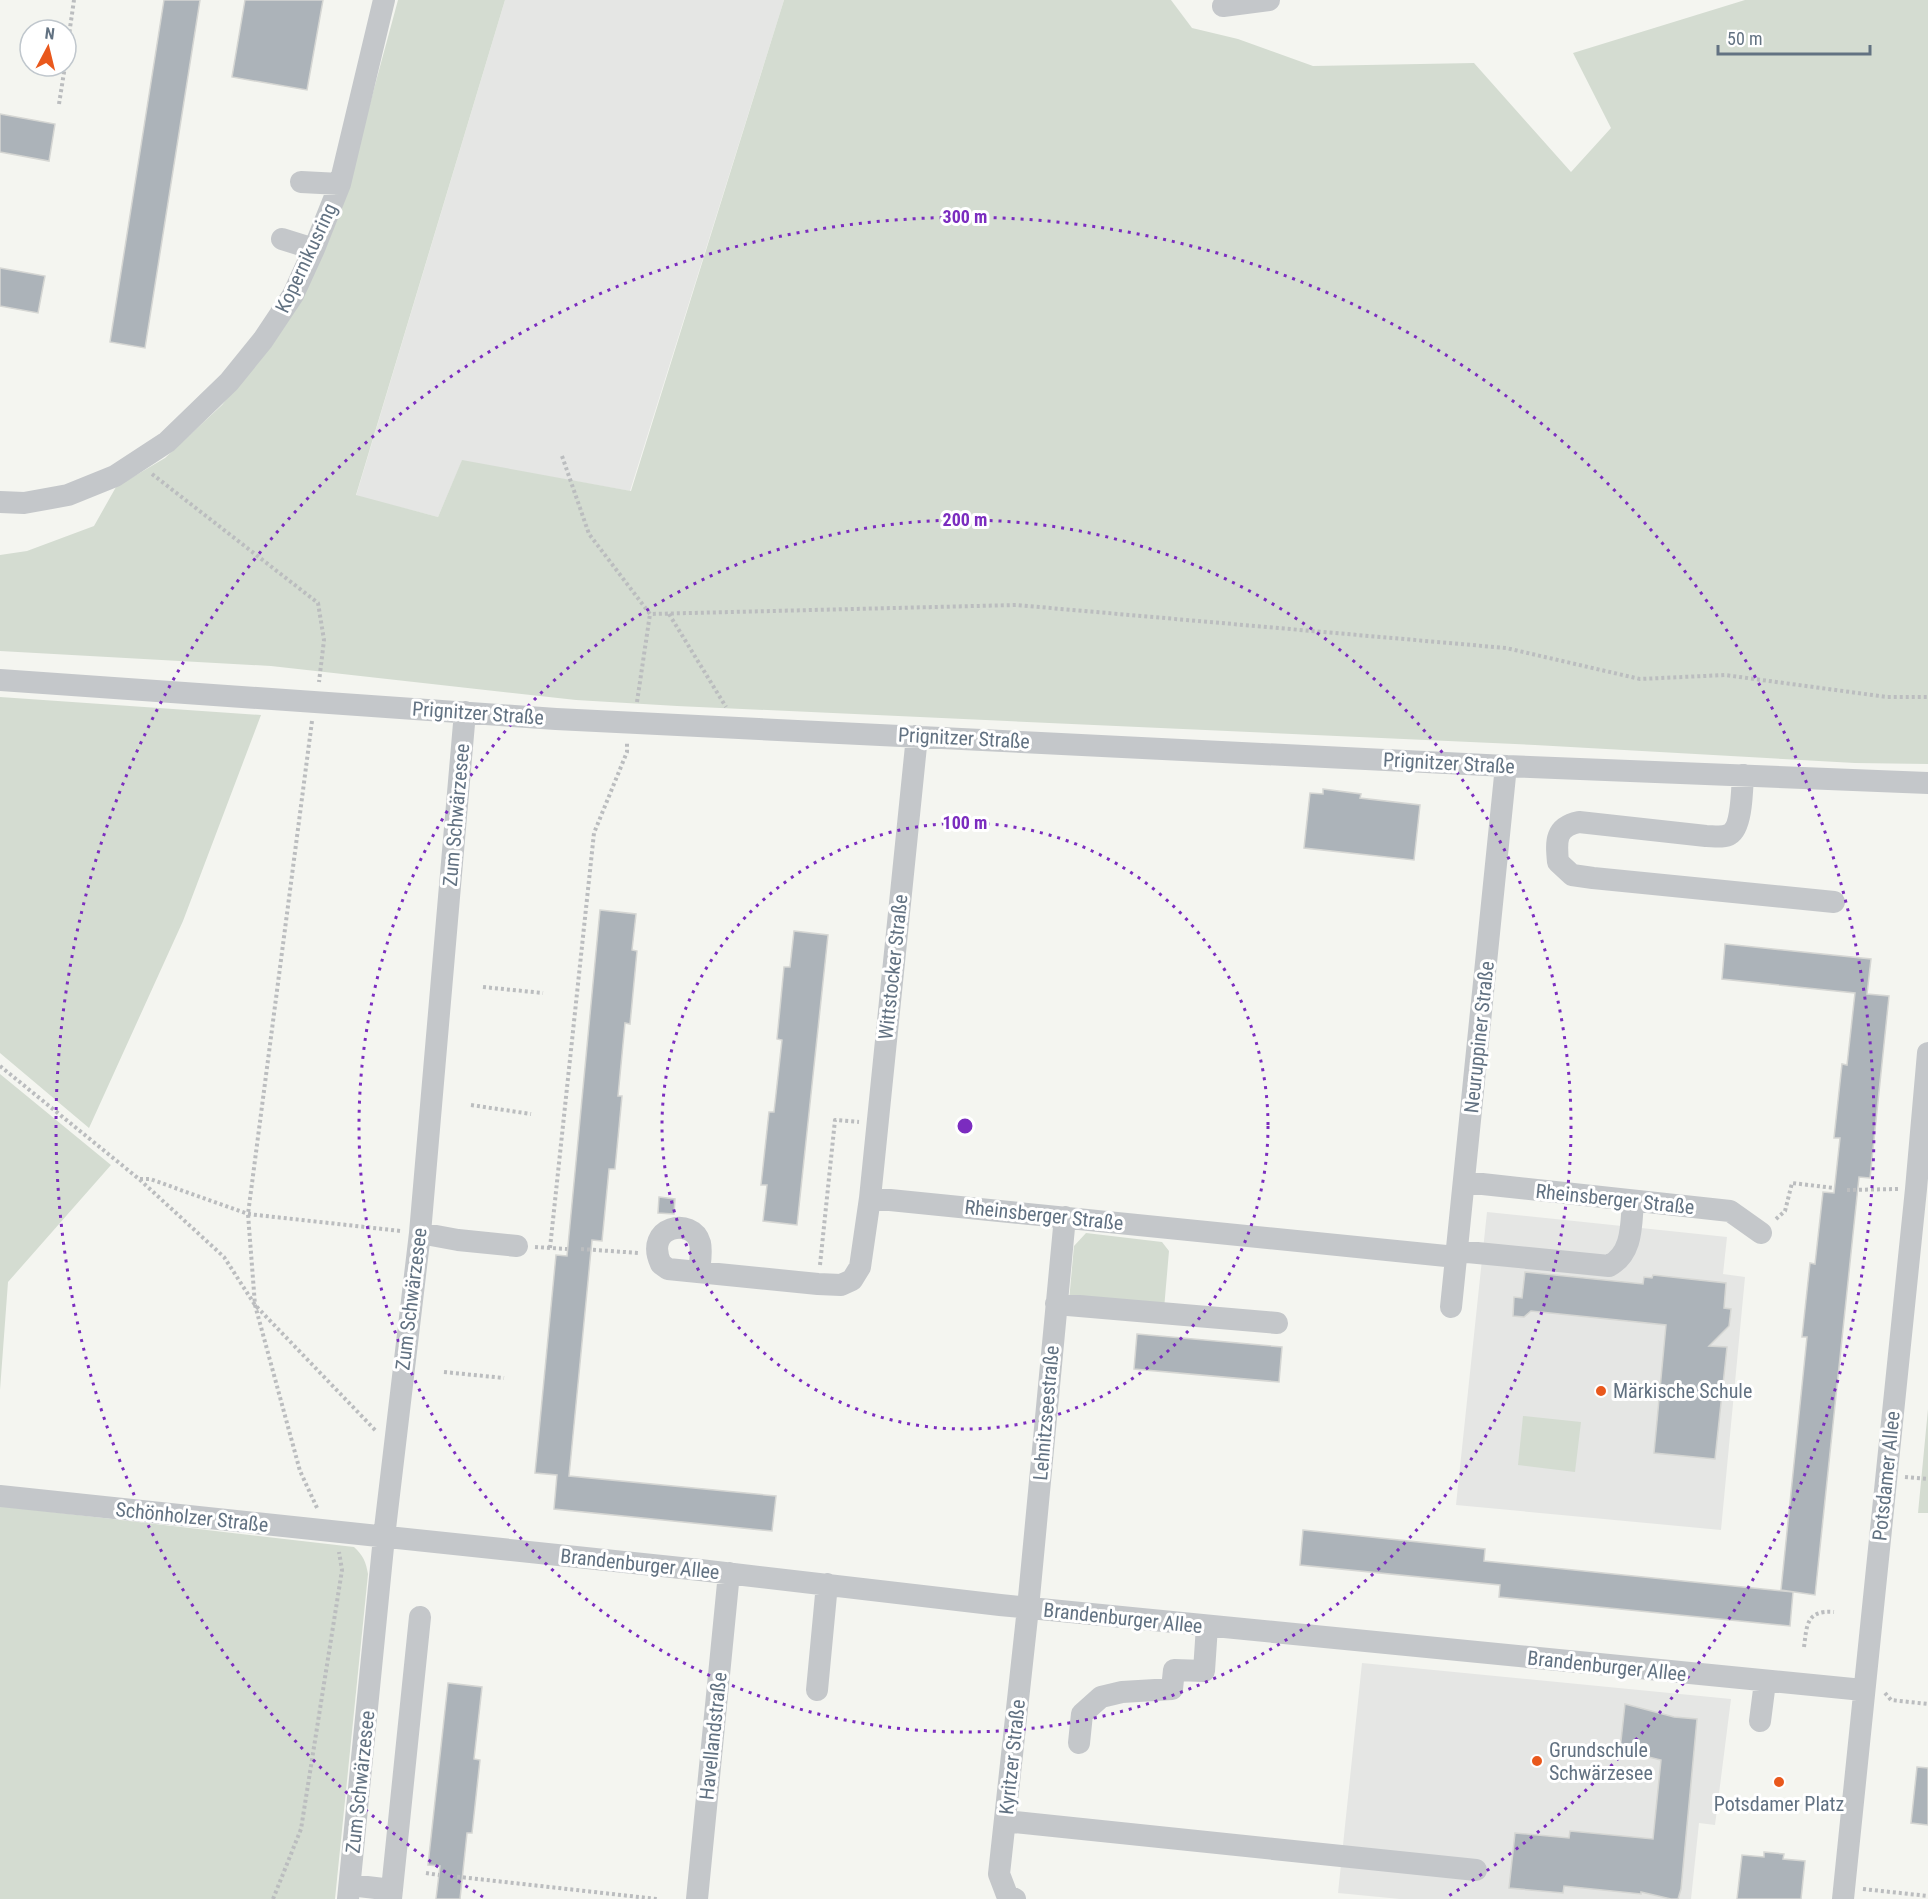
<svg xmlns="http://www.w3.org/2000/svg" width="1928" height="1899" viewBox="0 0 1928 1899" font-family="'Roboto Condensed',sans-serif">
	<style>
		.built { fill: #e5e6e4 }
		.green { fill: #d4dcd1 }
		.building { fill: #acb3b9; stroke: #d5d6d3; stroke-width: 1.5 }
		.lines { fill: none; stroke-linecap: round; stroke-linejoin: round }
		.path { stroke: #bbbdbf; stroke-width: 4; stroke-dasharray: 3 3; stroke-linecap: butt }
		.minor { stroke: #c4c7ca; stroke-width: 22 }
		.ring { fill: none; stroke: #7b2cbf; stroke-width: 3; stroke-dasharray: 3 6 }
		.poi-dot { fill: #e9581c; stroke: #fff; stroke-width: 2 }
		.labels { text-anchor: middle; stroke-width: 6; stroke-linejoin: round; paint-order: stroke }
		.street-label { font-size: 20px; fill: #627282; stroke: #fff }
		.poi-label { font-size: 20px; fill: #627282; stroke: #fff; text-anchor: start }
		.centre { fill: #7b2cbf; stroke: #fff; stroke-width: 3 }
		.ring-label { font-size: 18px; text-anchor: middle; font-weight: bold; fill: #7b2cbf; stroke: #fff; stroke-width: 6; stroke-linejoin: round; paint-order: stroke }
	</style>
	<rect width="100%" height="100%" fill="#f4f5f0"/>
	<path class="built" d="M505 0H784L630 491 462 461 438 517 356 496Z
		M1487 1212 1727 1237 1723 1274 1745 1277 1721 1530 1456 1505Z
		M1362 1663 1731 1699 1715 1825 1699 1823 1691 1899H1400L1338 1893Z"/>
	<path class="green" d="M398 0H505L356 495 438 517 462 460 631 491 784 0H1171L1192 28 1238 39 1313 66 1474 63 1571 172 1611 128 1573 53 1745 0H1928V764L1855 763 1535 745 677 706 576 700 271 666 0 651V555L27 551 94 526 116 487 165 458 222 405 277 336 365 122Z
		M0 697 261 715 183 921 89 1128 0 1053Z
		M0 1074 111 1165 8 1282 0 1390Z
		M1086 1233 1162 1242 1169 1251 1164 1309 1069 1301 1074 1246Z
		M1928 1409V1513H1918Z
		M1523 1416 1581 1422 1575 1472 1518 1465Z
		M0 1506 354 1547C363 1555 366 1562 368 1574L335 1899H0Z"/>
	<path class="building" d="M164 0H200L145 348 110 342Z
		M245 0H323L307 90 232 77Z
		M0 114 55 124 49 161 0 152Z
		M0 268 45 276 38 313 0 306Z
		M1323 789 1361 794 1360 798 1420 805 1414 860 1304 848 1310 793 1323 794Z
		M600 910 636 914 632 950 637 951 630 1024 625 1023 618 1096H622L615 1169H609L602 1241 592 1240 569 1476 776 1496 772 1531 554 1509 557 1475 535 1473 556 1255 567 1256Z
		M794 931 828 935 797 1225 763 1221 767 1185H761L769 1112H774L782 1040 777 1039 784 967H790Z
		M1725 944 1871 959 1867 994 1889 996 1870 1178 1859 1177 1815 1595 1781 1590 1807 1337H1802L1810 1263 1815 1264 1823 1192 1834 1193 1840 1138H1834L1842 1064 1847 1065 1855 993 1722 979Z
		M659 1197 675 1199 674 1214 658 1213Z
		M1525 1272 1643 1284 1644 1277 1652 1278 1653 1275 1726 1283 1724 1308 1731 1309 1729 1326 1709 1346 1727 1347 1715 1459 1654 1453 1666 1325 1531 1311 1524 1317 1513 1316 1514 1297 1522 1298Z
		M1137 1334 1282 1347 1279 1382 1134 1369Z
		M1303 1530 1485 1549 1484 1561 1793 1592 1790 1626 1499 1597 1500 1585 1300 1565Z
		M448 1683 482 1687 474 1759 480 1760 472 1833H467L460 1899H436L440 1866 428 1865Z
		M1625 1704 1674 1717 1697 1719 1681 1889 1678 1899H1671L1641 1892V1894L1564 1886 1563 1893 1509 1888 1515 1833 1569 1838 1570 1831 1653 1839 1661 1760 1620 1750Z
		M1917 1767 1928 1768V1825L1911 1823Z
		M1764 1852 1784 1854 1783 1859 1805 1861 1801 1899H1737L1742 1855 1764 1857Z"/>
	<g class="lines">
		<path class="path" d="M66 56 74 0
			M59 104 65 66
			M562 456 589 534 650 614 1016 605 1506 648 1640 679 1725 675 1887 697H1928
			M152 474 318 603 324 640 319 682
			M669 614 726 707
			M637 702 650 614
			M312 721 248 1214 255 1305 300 1471 318 1510
			M483 987 543 993
			M0 1066 139 1179 224 1257 255 1305 376 1431
			M471 1105 531 1114
			M140 1179H150L248 1214 401 1231
			M1847 1190 1898 1189
			M1776 1219 1785 1211 1792 1183 1834 1188
			M535 1247 567 1249
			M550 1248 594 833 627 752V741
			M581 1249 639 1253
			M820 1265 835 1120 859 1122
			M444 1372 504 1378
			M1905 1477 1928 1479
			M1804 1647C1807 1625 1806 1610 1834 1612
			M1885 1693 1891 1700 1928 1704
			M426 1873 439 1875
			M451 1876 657 1899
			M1863 1889 1928 1896
			M273 1899 301 1829 342 1570 339 1552"/>
		<path class="minor" d="M1223 6 1269 0
			M301 182 340 184
			M282 239 314 249
			M0 502 24 503 68 495 115 476 167 442 229 382 263 340 293 295 314 249 340 184 384 0
			M0 680 556 719 1506 766 1928 783
			M1743 775C1742 789 1742 827 1730 834 1724 838 1713 836 1706 836L1579 822C1555 827 1556 841 1558 862L1572 875 1593 878 1834 902
			M1464 1182 1730 1211 1761 1233
			M870 1198 1456 1257
			M420 1233 458 1240 517 1246
			M1457 1251 1609 1266C1633 1253 1631 1225 1633 1201
			M699 1272C700 1263 702 1252 700 1243 693 1216 643 1226 661 1264L668 1269 818 1284 841 1285 852 1280 860 1267 870 1198 917 736
			M1056 1304 1277 1323
			M1451 1307 1506 766
			M0 1496 700 1570 1000 1605 1863 1690
			M817 1690 827 1584
			M1760 1721 1765 1682
			M1079 1743 1082 1714 1101 1697 1122 1692 1172 1689 1174 1670 1204 1671 1207 1626
			M1005 1821 1476 1870
			M350 1885 392 1890
			M348 1899 384 1537 420 1233 465 712
			M391 1899 420 1617
			M697 1899 729 1573
			M1015 1899 1007 1895 999 1874 1028 1608 1065 1217
			M1843 1899 1916 1189 1928 1053"/>
	</g>
	<g class="ring">
		<circle cx="965" cy="1126" r="303"/>
		<circle cx="965" cy="1126" r="606"/>
		<path d="M483 1897A909 909 0 1 1 1447 1897"/>
	</g>
	<g class="poi-dot">
		<circle cx="1601" cy="1391" r="6"/>
		<circle cx="1537" cy="1761" r="6"/>
		<circle cx="1779" cy="1782" r="6"/>
	</g>
	<g class="labels">
		<g class="street-label">
			<text transform="translate(306 258) rotate(-65)" y="7">Kopernikusring</text>
			<text transform="translate(478 713) rotate(4)" y="7">Prignitzer Straße</text>
			<text transform="translate(964 738) rotate(3)" y="7">Prignitzer Straße</text>
			<text transform="translate(1449 763) rotate(3)" y="7">Prignitzer Straße</text>
			<text transform="translate(456 815) rotate(-85)" y="7">Zum Schwärzesee</text>
			<text transform="translate(893 967) rotate(-84)" y="7">Wittstocker Straße</text>
			<text transform="translate(1479 1037) rotate(-84)" y="7">Neuruppiner Straße</text>
			<text transform="translate(1615 1199) rotate(6)" y="7">Rheinsberger Straße</text>
			<text transform="translate(1044 1215) rotate(6)" y="7">Rheinsberger Straße</text>
			<text transform="translate(411 1299) rotate(-83)" y="7">Zum Schwärzesee</text>
			<text transform="translate(1046 1413) rotate(-85)" y="7">Lehnitzseestraße</text>
			<text transform="translate(1886 1476) rotate(-84)" y="7">Potsdamer Allee</text>
			<text transform="translate(192 1517) rotate(6)" y="7">Schönholzer Straße</text>
			<text transform="translate(640 1564) rotate(6)" y="7">Brandenburger Allee</text>
			<text transform="translate(1123 1618) rotate(6)" y="7">Brandenburger Allee</text>
			<text transform="translate(1607 1666) rotate(6)" y="7">Brandenburger Allee</text>
			<text transform="translate(713 1736) rotate(-84)" y="7">Havellandstraße</text>
			<text transform="translate(1012 1757) rotate(-84)" y="7">Kyritzer Straße</text>
			<text transform="translate(360 1782) rotate(-84)" y="7">Zum Schwärzesee</text>
		</g>
		<g class="poi-label">
			<text x="1613" y="1398">Märkische Schule</text>
			<text x="1549" y="1757">Grundschule<tspan x="1549" dy="23">Schwärzesee</tspan></text>
			<text x="1779" y="1811" text-anchor="middle">Potsdamer Platz</text>
		</g>
	</g>
	<circle cx="965" cy="1126" r="9" class="centre"/>
	<g class="ring-label">
		<text x="965" y="223">300 m</text>
		<text x="965" y="526">200 m</text>
		<text x="965" y="829">100 m</text>
	</g>
	<g transform="translate(48 48) rotate(7)"><circle r="28" fill="#ffffff" stroke="#c0c7cd" stroke-width="1.5"/>
	<path d="M0-4.5L10 22L0 15L-10 22Z" fill="#e9581c"/>
	<text y="-9" font-size="16" font-weight="bold" text-anchor="middle" fill="#627282">N</text>
	</g>
	<path d="M1718 45v9h152v-9" fill="none" stroke="#627282" stroke-width="3"/>
	<text x="1727" y="45" font-size="18" fill="#627282" stroke="#ffffff" stroke-width="4.5" paint-order="stroke">50 m</text>
</svg>
